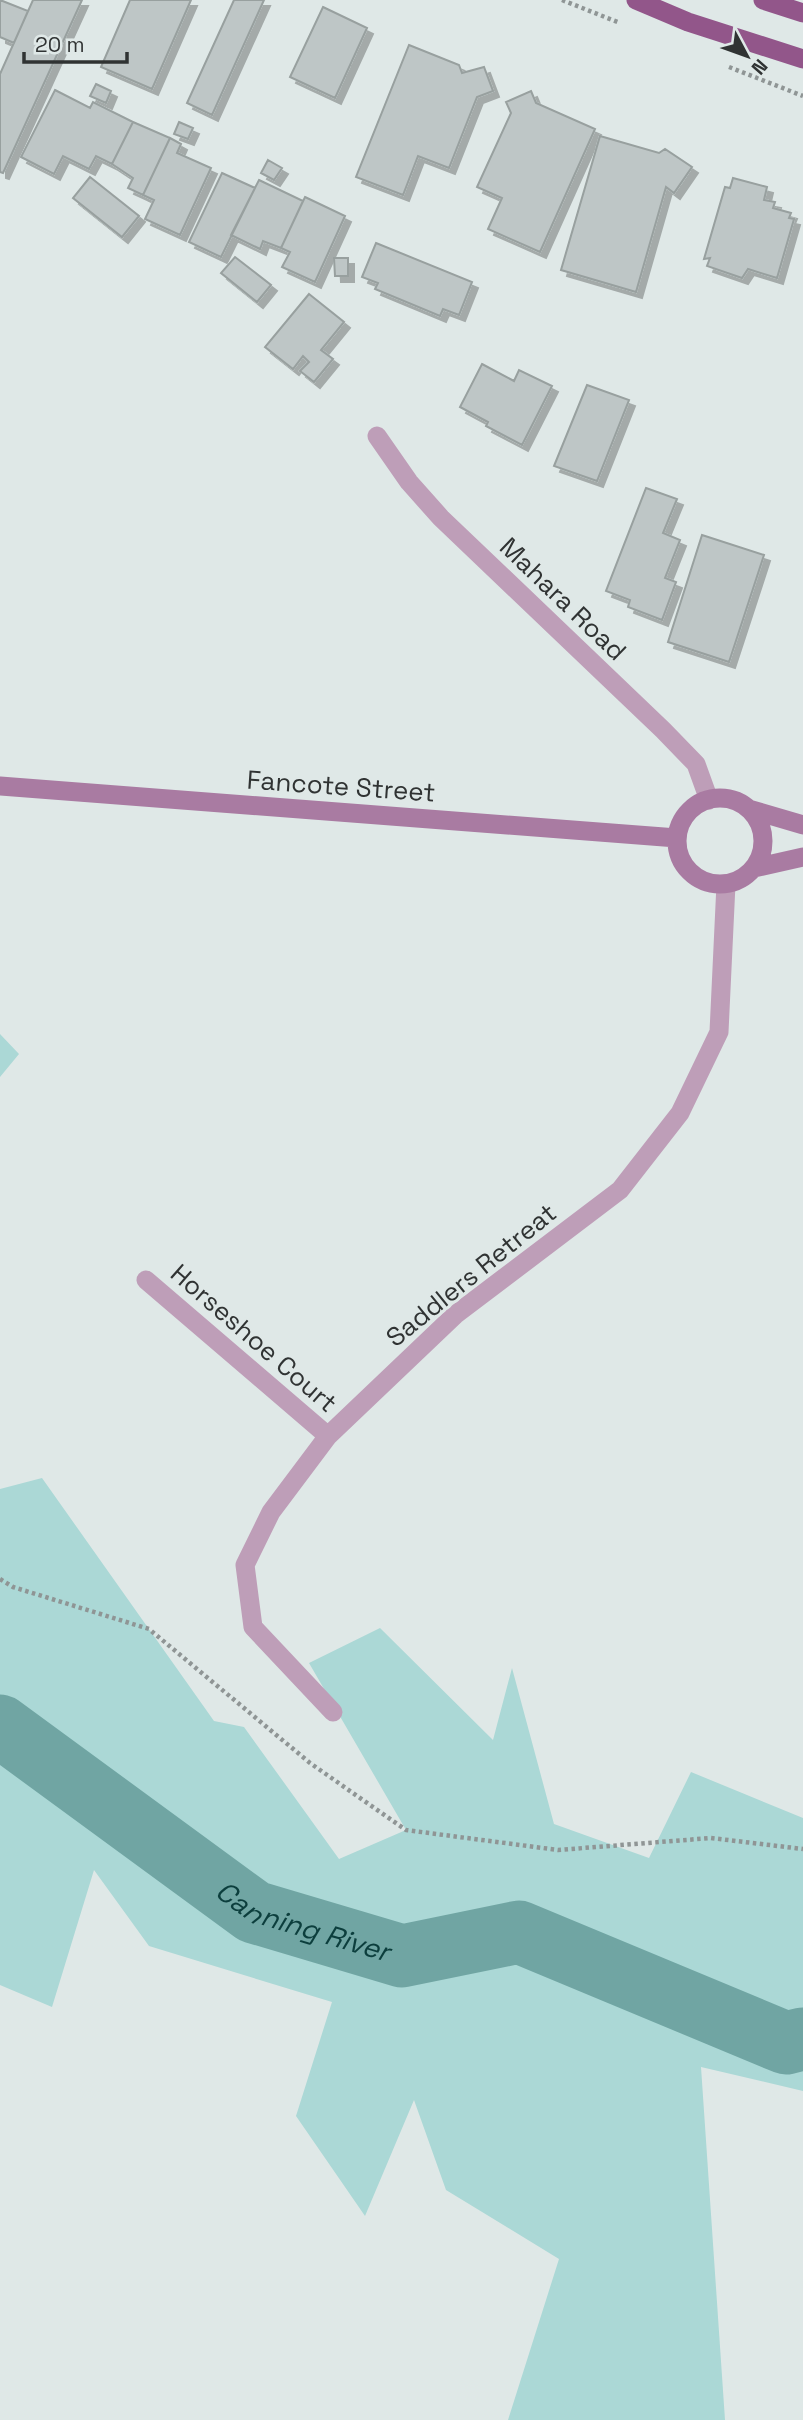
<svg xmlns="http://www.w3.org/2000/svg" width="803" height="2420" viewBox="0 0 803 2420" font-family="'Space Grotesk',sans-serif">
	<style>
		.green { fill: #abd8d6 }
		.lines { fill: none; stroke-linecap: round; stroke-linejoin: round }
		.river { stroke: #70a5a3; stroke-width: 63 }
		.building { fill: #bec6c6; stroke: #98a09f; stroke-width: 2; filter: url(#shadow) }
		.path { stroke: #8f9595; stroke-width: 4.5; stroke-dasharray: 3.5 3.5; stroke-linecap: butt }
		.minor { stroke: #be9eb8; stroke-width: 19 }
		.secondary { stroke: #a97ba2; stroke-width: 19 }
		.trunk { stroke: #92568a; stroke-width: 19 }
		.labels { text-anchor: middle; stroke-width: 6; stroke-linejoin: round; paint-order: stroke }
		.street-label { font-size: 26px; fill: #303333; stroke: #dfe8e7 }
		.water-label { font-size: 28px; font-style: italic; fill: #0c3e3d; stroke: #dfe8e7 }
	</style>
	<defs>
		<filter id="shadow"><feDropShadow dx="6" dy="6" stdDeviation="0" flood-color="#0004"/></filter>
	</defs>
	<rect width="100%" height="100%" fill="#dfe8e7"/>
	<path class="green" d="M0 1034 19 1054 0 1077Z
		M42 1478 214 1721 244 1727 339 1859 406 1830 309 1663 380 1628 493 1740 512 1668 554 1824 649 1858 691 1772 803 1818V2091L701 2067 725 2420H508L559 2259 446 2190 414 2100 365 2216 296 2116 332 2002 149 1946 94 1870 52 2007 0 1985V1489Z"/>
	<g class="lines">
		<path class="river" id="s1" d="M0 1726 254 1912 402 1956 519 1932 786 2043 803 2039"/>
	</g>
	<path class="building" d="M0 0 28 11 14 43 0 37Z
		M33 0H82L3 173 0 172V74Z
		M130 0H191L152 89 101 67Z
		M234 0H264L212 115 187 103Z
		M323 7 367 28 335 98 290 77Z
		M409 45 459 65 462 73 484 67 493 91 477 97 449 168 418 156 403 195 356 177Z
		M96 84 111 91 106 103 90 96Z
		M55 90 90 108 93 102 133 122 112 164 96 156 89 169 63 156 54 174 21 157Z
		M531 91 536 103 595 129 540 252 488 229 502 198 477 187 511 113 506 102Z
		M133 122 170 138 143 195 128 188 133 178 112 164Z
		M179 122 193 128 188 139 174 134Z
		M600 136 659 153 665 149 692 167 674 193 666 187 636 292 561 270Z
		M170 138 181 144 177 153 211 168 180 235 145 219 154 200 143 195Z
		M268 160 282 168 274 180 261 173Z
		M222 173 255 188 221 257 189 242Z
		M90 177 139 216 122 237 73 198Z
		M733 178 767 187 764 200 775 202 773 208 791 213 789 218 794 219 777 278 748 269 742 278 707 266 710 258 704 259 725 187 730 188Z
		M259 180 303 201 281 248 263 241 260 249 231 235Z
		M305 197 345 216 315 282 282 267 290 252 281 248Z
		M376 243 472 282 459 315 443 309 440 316 375 289 378 283 362 277Z
		M235 257 271 285 257 302 221 273Z
		M334 258H348V276H335Z
		M309 294 344 322 321 350 333 359 314 382 300 371 309 362 303 356 293 369 265 347Z
		M482 364 514 381 519 370 552 386 522 445 486 426 488 422 460 407Z
		M587 385 629 400 597 481 554 466Z
		M646 488 677 499 663 533 680 540 665 578 676 582 662 620 628 607 630 600 606 591Z
		M702 535 764 555 729 662 668 642Z"/>
	<g class="lines">
		<path class="path" d="M562 0 620 23
			M729 67 803 96
			M0 1579 13 1587 149 1629 310 1763 406 1830 558 1850 711 1838 803 1849"/>
		<path class="minor" d="M377 436 409 482 441 518 663 730 696 764 709 800
			M146 1280 328 1436
			M333 1712 253 1627 245 1565 271 1512 328 1436 455 1315 620 1190 680 1113 719 1032 726 884"/>
		<path class="secondary" d="M0 786 677 838
			M677 841a43 43 0 1 1 86 0a43 43 0 1 1-86 0Z
			M749 809 803 825
			M754 868 803 857"/>
		<path class="trunk" d="M636 0 688 22 803 59
			M763 0 803 13"/>
	</g>
	<g class="labels">
		<g class="street-label">
			<text transform="translate(563 599) rotate(44)" y="9">Mahara Road</text>
			<text transform="translate(341 786) rotate(4)" y="9">Fancote Street</text>
			<text transform="translate(471 1275) rotate(-39)" y="9">Saddlers Retreat</text>
			<text transform="translate(254 1338) rotate(41)" y="9">Horseshoe Court</text>
		</g>
		<g class="water-label">
			<text dy="10" stroke="none"><textPath href="#s1" startOffset="364">Canning River</textPath></text>
		</g>
	</g>
	<g transform="translate(747 56) rotate(131)" stroke="#dfe8e7" stroke-width="5" paint-order="stroke">
	<path d="M0-5L12 26L0 18L-12 26Z" fill="#303333"/>
	<text y="-10" font-size="19" font-weight="bold" text-anchor="middle" fill="#303333">N</text>
	</g>
	<path d="M24 52v10h103v-10" fill="none" stroke="#303333" stroke-width="3.5"/>
	<text x="35" y="52" font-size="21" fill="#303333" stroke="#dfe8e7" stroke-width="5" paint-order="stroke">20 m</text>
</svg>
